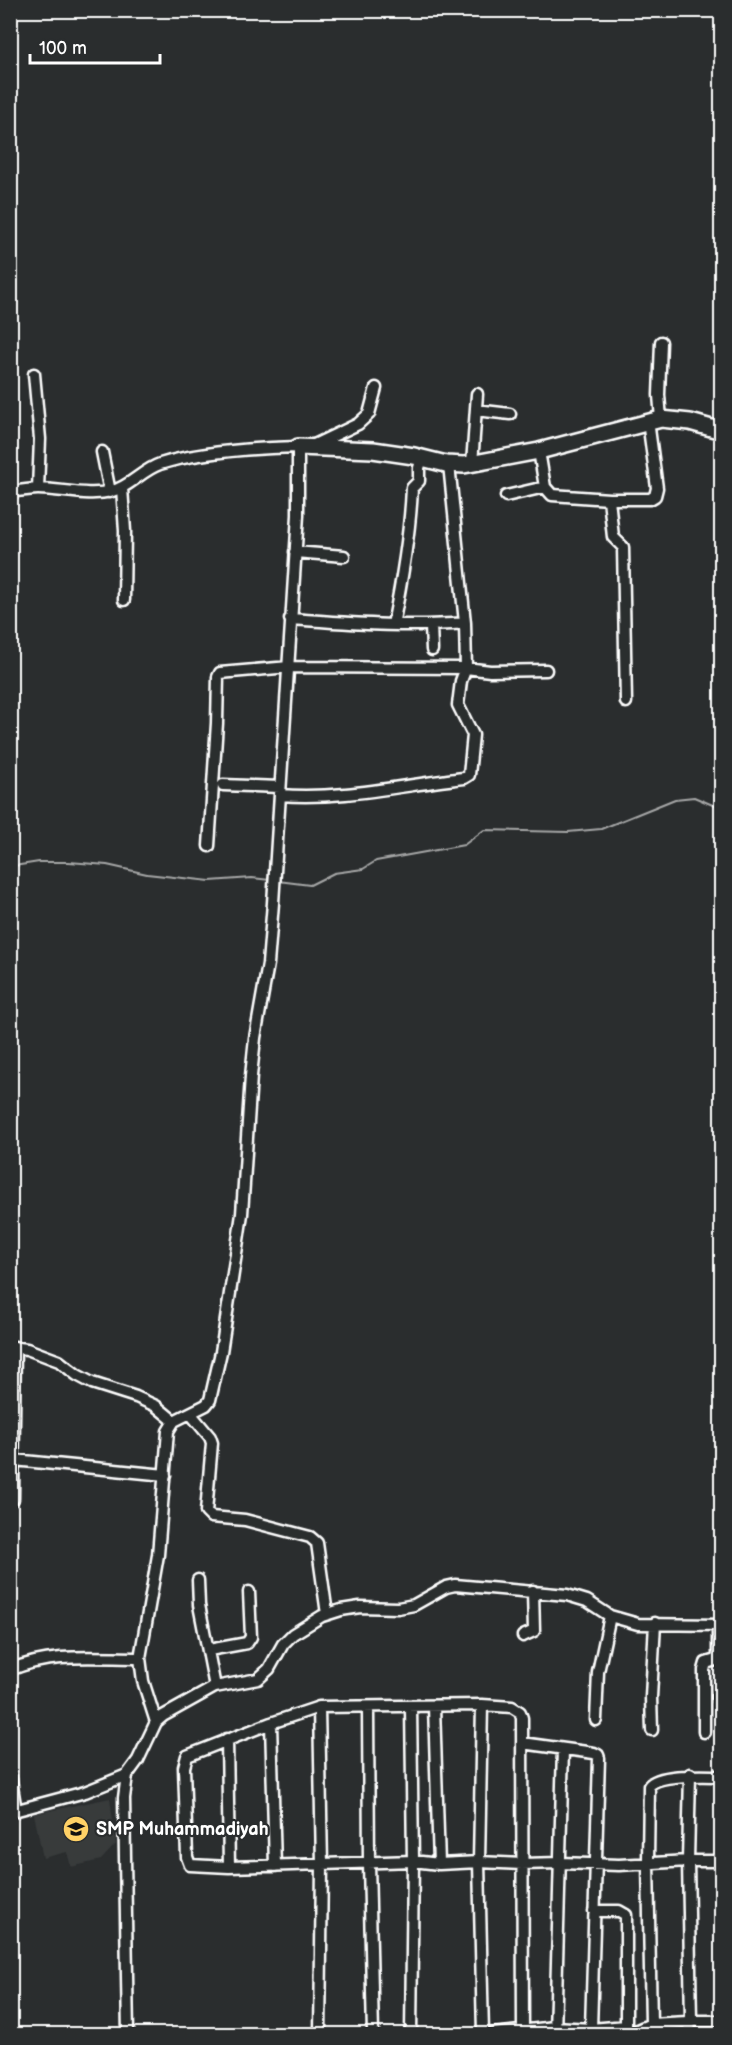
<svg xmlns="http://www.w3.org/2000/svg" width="732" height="2045" viewBox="0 0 732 2045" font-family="'Balsamiq Sans',sans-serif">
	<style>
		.built { fill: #373a3b }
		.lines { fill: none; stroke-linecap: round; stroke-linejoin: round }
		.stream { stroke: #a6a7a7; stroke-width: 2 }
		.street-casing { stroke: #fff; stroke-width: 15 }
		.secondary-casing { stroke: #fff; stroke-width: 20 }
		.street { stroke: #2a2d2e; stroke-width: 10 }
		.secondary { stroke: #2a2d2e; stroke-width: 15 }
		.labels { text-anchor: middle; stroke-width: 4.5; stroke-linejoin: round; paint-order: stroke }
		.poi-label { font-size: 18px; font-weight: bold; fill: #fff; stroke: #2a2d2e; text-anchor: start }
	</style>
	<rect width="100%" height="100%" fill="#2a2d2e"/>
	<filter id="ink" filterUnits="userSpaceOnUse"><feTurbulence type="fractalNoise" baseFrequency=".0167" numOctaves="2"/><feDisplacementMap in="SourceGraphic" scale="12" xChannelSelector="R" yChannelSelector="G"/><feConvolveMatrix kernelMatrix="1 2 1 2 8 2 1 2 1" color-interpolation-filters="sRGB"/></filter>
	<g filter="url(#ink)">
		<path class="built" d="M110 1798 116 1844 101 1860 71 1867 67 1852 43 1858 34 1814Z"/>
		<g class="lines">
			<path class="stream" d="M10 863 14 866 39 862H69L107 865 147 874 210 881 252 878 270 880
				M278 881 310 885 334 873 363 869 376 861 464 845 484 830 568 832 601 829 675 799 694 797 722 809"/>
			<defs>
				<path id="street" d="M34 374 40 439 38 489
					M476 410 510 414
					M661 419 659 395 661 342
					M312 446 358 424 369 414 376 388
					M539 451 545 487 552 495 609 499H650L655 496 657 488 648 421
					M102 452 110 492
					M472 464 477 394
					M122 488 125 531 124 600
					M10 492C20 491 29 489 38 489 62 489 88 497 112 491 130 487 142 470 160 464 197 452 258 448 298 447V515L273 903 268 964 255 1038 251 1076 242 1214 221 1352 210 1400 206 1405 174 1421 168 1431 158 1555 140 1658 143 1681 156 1722
					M506 496 545 487
					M609 499 613 537 623 547 626 702
					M295 552 344 556
					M290 619C349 623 406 628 465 623
					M393 625C402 580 410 535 412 488L419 481V468L422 458
					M431 626 432 650
					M223 785 280 787
					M280 795C342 800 402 785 464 778L469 775 473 735 458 705 461 681 466 668 465 623 449 464
					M209 846 217 723 218 677 220 673 289 667 466 668 490 671 546 670
					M10 1347 27 1349 59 1361 77 1375 92 1383 136 1397 156 1406 174 1421
					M190 1413 210 1437 212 1443 206 1512 211 1517 245 1520 310 1537 317 1543 327 1614
					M14 1460 165 1475
					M10 1502 13 1499 15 1347
					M198 1580 199 1605 215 1687
					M523 1636 534 1631 533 1591
					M209 1650 247 1643 251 1637 249 1592
					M10 1670C51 1652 97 1658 140 1658
					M411 1706 413 1861 411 2034
					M434 1706 439 1864
					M319 1707 271 1723 187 1756 184 1767 187 1857 190 1865 229 1867 413 1861 439 1864 479 1862 522 1864 560 1863 619 1865 688 1861H722
					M368 1708 369 1863 373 2034
					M596 1720 598 1672 610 1616
					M271 1723 275 1866
					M652 1730 651 1697 655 1623
					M704 1732V1670L706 1663 716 1660 718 1656V1624
					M227 1739 229 1867
					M10 1774 16 1811
					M690 1774 688 1861 691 2020 687 2022 651 2024 648 1862 649 1786C659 1773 706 1776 722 1776
					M10 1812 85 1792 127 1775
					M591 2029 626 2026V1915L619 1911H594
					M128 2034 124 1798 127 1775 138 1760 156 1722 163 1716 215 1687 258 1679 269 1669 283 1644 293 1634 322 1616 341 1610 360 1607 398 1608 414 1605 446 1587 455 1585 567 1595 587 1601 610 1616 638 1624 722 1625
					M320 2034 322 1865 319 1707 482 1705
					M483 2034 479 1862 482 1705 512 1707 520 1712 522 1718 523 2034
					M493 2034 555 2027 591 2029 599 1758 598 1755 594 1753 522 1743
					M555 2034 563 1749
					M628 2034 651 2024 650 2034
					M689 2034 690 2021H722"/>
				<path id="secondary" d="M298 447 373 450 414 456 446 464 464 465 539 451 661 419 690 422 722 431"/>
			</defs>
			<use href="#street" class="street-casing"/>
			<use href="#secondary" class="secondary-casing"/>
			<use href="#street" class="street"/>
			<use href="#secondary" class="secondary"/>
		</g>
	</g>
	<defs>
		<symbol id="school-disc" viewBox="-11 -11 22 22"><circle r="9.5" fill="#ffd166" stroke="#2a2d2e"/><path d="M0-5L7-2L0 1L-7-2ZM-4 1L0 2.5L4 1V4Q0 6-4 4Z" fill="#111"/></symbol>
	</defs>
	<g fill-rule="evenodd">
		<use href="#school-disc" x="61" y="1814" width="30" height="30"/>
	</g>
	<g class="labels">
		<g class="poi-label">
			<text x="96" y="1835">SMP Muhammadiyah</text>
		</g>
	</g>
	<rect width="732" height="2045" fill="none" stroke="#2a2d2e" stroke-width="36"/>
	<rect x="18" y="18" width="696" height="2009" fill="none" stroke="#fff" stroke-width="2" filter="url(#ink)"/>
	<path d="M30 54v9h130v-9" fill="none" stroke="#ffffff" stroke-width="3"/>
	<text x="39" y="54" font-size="18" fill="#ffffff" stroke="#2a2d2e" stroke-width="4.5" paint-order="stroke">100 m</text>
</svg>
